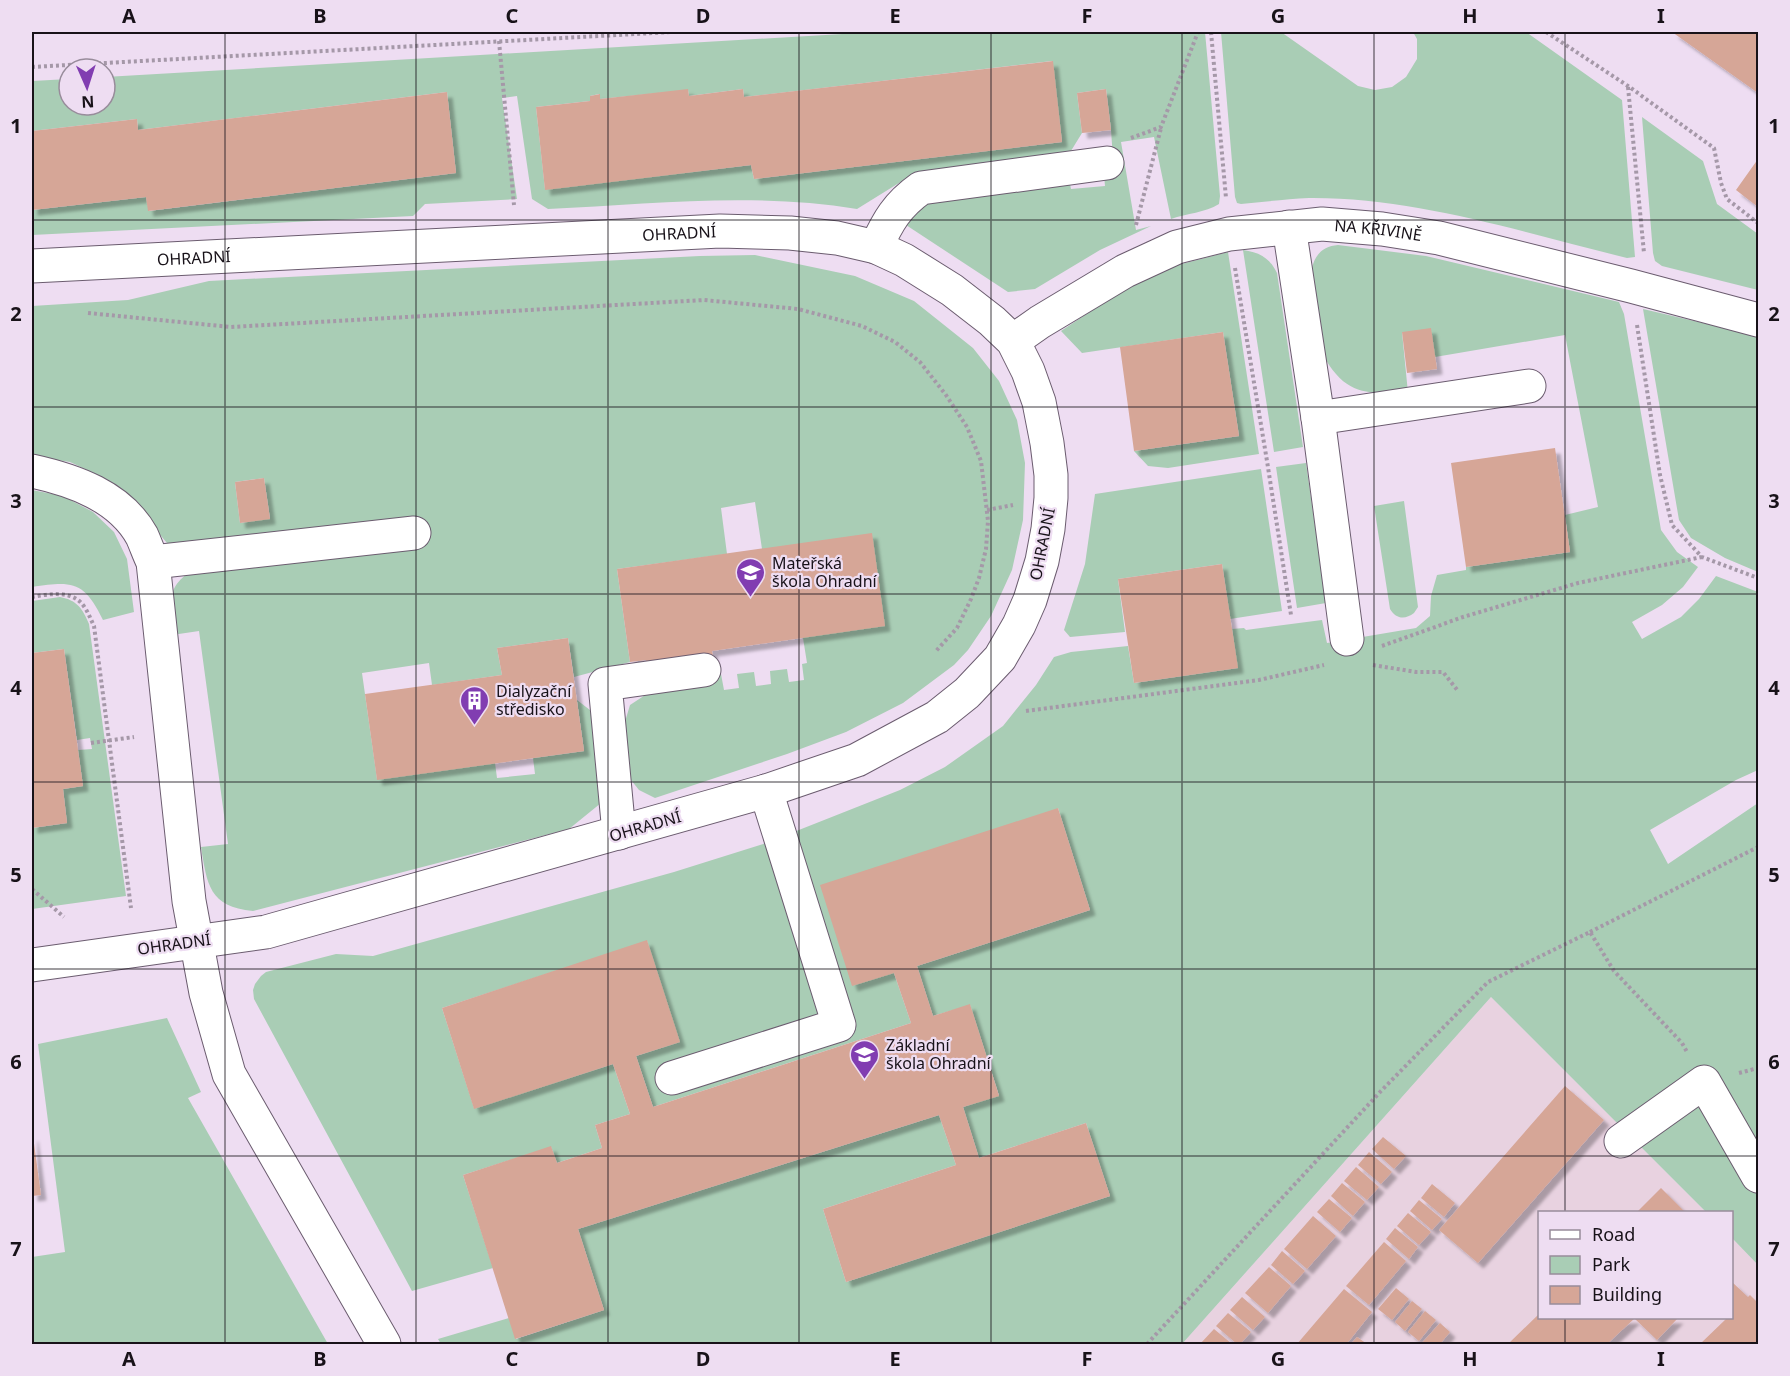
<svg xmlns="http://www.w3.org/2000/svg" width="1790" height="1376" viewBox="0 0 1790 1376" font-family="'Noto Sans',sans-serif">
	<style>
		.industrial { fill: #e8d2e0 }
		.green { fill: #a9cdb5; fill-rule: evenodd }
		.building { fill: #d6a697; filter: url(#shadow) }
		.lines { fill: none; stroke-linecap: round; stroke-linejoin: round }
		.minor-casing { stroke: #6b5c6f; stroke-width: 35 }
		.path { stroke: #a598a8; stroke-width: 4; stroke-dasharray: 3 3; stroke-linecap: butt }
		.minor { stroke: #fff; stroke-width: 33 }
		.grid { fill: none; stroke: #181219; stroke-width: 1.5; stroke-opacity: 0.55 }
		.labels { text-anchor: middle; stroke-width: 4.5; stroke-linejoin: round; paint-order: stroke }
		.street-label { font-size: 16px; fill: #181219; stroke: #eeddf2 }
		.poi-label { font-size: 16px; fill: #181219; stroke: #eeddf2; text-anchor: start }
		.neatline { fill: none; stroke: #181219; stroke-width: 2 }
		.grid-label { font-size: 20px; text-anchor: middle; font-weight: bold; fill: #181219 }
	</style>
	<defs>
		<filter id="shadow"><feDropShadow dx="5.5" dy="5.5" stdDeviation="1.5" flood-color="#0004"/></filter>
	</defs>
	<rect width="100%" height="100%" fill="#eeddf2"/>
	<path class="industrial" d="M1491 997 1706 1212H1540V1318H1732V1238L1758 1265V1344H1182Z"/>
	<path class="green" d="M876 32H1205L1220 196 1219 204C1205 213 1187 213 1171 219L1154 137 1121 142 1136 230 1151 226 1100 250 1035 289 1008 292 906 225 931 195 1069 179 1071 189 1105 186 1104 175 1114 173 1111 130 1106 89 1077 93 1082 133 1066 159 907 178 857 209C755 192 650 204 548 209L532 199 517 96 502 98 517 199 425 204 413 216 32 235V210L146 197 149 211 456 173 447 92 138 130 137 119 32 131V81L69 79V105H105V77ZM1052 61 1062 142 754 179 751 165 545 189 536 107 590 101V96L599 94 600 99 688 90 689 96 743 89 744 97Z
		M1221 32H1281L1358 86 1375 90 1392 87 1406 77 1417 59V39L1413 32H1526L1622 100 1635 257 1627 258C1525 233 1415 197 1309 198 1286 199 1263 202 1241 204L1237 203 1235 197Z
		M1642 117 1703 161 1717 204 1758 234V290L1662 266 1655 261 1653 253Z
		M1338 245 1426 256 1619 302 1624 314 1661 530 1677 552 1698 567 1683 587 1662 605 1632 622 1642 639 1681 617 1699 599 1716 576 1758 592V770L1736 780 1650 830 1668 864 1758 803V1265L1732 1238V1212H1706L1491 997 1182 1344H441L438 1339 509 1318 516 1339 604 1310 578 1229 939 1115 956 1165 823 1209 846 1282 1110 1196 1086 1123 979 1158 963 1107 999 1095 970 1005 933 1016 917 966 1090 910 1058 808 894 973 911 1023 653 1107 636 1056 679 1042 647 941 442 1008 474 1108 613 1064 630 1114 595 1125 602 1148 557 1163 551 1147 463 1175 493 1268 412 1291 254 999 253 990 255 984 261 976 266 972 336 954 373 956 674 872 766 843 900 790 945 767 1003 726 1036 685 1054 657 1071 652 1128 646 1134 683 1237 668 1232 629 1244 628 1246 630 1322 620 1327 643 1416 628 1430 616 1431 596 1437 575 1466 570V567L1570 552 1565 515 1598 507 1565 335 1435 357 1402 332 1408 393C1370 393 1348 397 1326 360L1312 268C1315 254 1324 246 1338 245Z
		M1243 250C1259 252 1270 258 1277 273L1303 447 1274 452Z
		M1228 252 1259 454 1168 468 1148 466 1134 451 1239 436 1223 332 1082 353 1061 331 1112 297 1170 267Z
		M755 255 855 276 914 301 973 348 999 381 1017 420 1025 463 1023 520 1012 570 991 616 968 650 954 665 903 703 846 732 787 754 655 798 639 790 631 780 621 748V735L630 705 662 684 721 674 724 690 739 688 737 674 754 672 756 686 771 684 770 671 787 669 789 682 804 680 802 664 807 663 803 638 762 549 755 502 721 508 727 554 617 569 630 662 574 677 568 638 497 648 502 675 432 685 429 663 362 673 377 779 495 763 497 778 535 774 533 758 584 751 577 700 599 717 601 803 569 829 253 911C209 907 207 884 201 847L228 844 199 631 172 635C171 606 164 589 191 571L185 550 167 543 128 497 102 477 70 462 32 456V306L128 300 209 281 700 256ZM264 478 270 518 240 523 235 482Z
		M1643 309 1758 336V572L1725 558 1691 538 1679 520Z
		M1306 463 1326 603 1297 608 1276 467Z
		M1261 469 1282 611 1230 619 1222 564 1118 579 1125 632 1070 637 1064 630 1085 564 1095 494Z
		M32 490 63 496 93 512 114 532 127 559 134 612 103 620C84 581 73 581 32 587Z
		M1404 501 1418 607 1414 613C1405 620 1396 619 1390 609L1374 506Z
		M60 597C77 600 83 609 89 624L126 896 32 909V828L67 823 63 789 83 786 78 750 92 749 90 738 77 740 64 649 32 653V601Z
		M167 1018 201 1092 188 1098 328 1344H32V1257L65 1252 38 1044Z"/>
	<path class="building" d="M1672 32H1758V93Z
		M1053 61 1062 142 754 179 751 165 545 190 536 107 590 101V96L600 94V99L688 89 689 96 743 89 744 97Z
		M1106 89 1111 130 1082 133 1077 93Z
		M447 92 456 173 148 211 146 197 32 210V131L137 119 138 130Z
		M1758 159V207L1736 190Z
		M1431 328 1437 369 1407 373 1402 332Z
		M1223 332 1239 436 1134 451 1120 347Z
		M1555 448 1570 552 1466 567 1451 463Z
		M264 478 270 519 240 523 235 482Z
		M872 533 885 626 712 651 713 656 646 666V660L630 662 617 569Z
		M1222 564 1238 668 1134 683 1118 579Z
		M568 638 584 751 377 780 365 694 502 675 497 648Z
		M64 649 83 786 63 789 67 823 32 828V653Z
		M1058 808 1090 910 917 966 933 1016 970 1004 999 1096 963 1107 979 1158 1086 1123 1110 1196 846 1282 823 1209 956 1165 939 1115 578 1229 604 1310 515 1339 463 1175 551 1146 557 1163 602 1148 595 1125 630 1114 613 1064 474 1109 442 1008 647 940 680 1042 636 1056 653 1107 911 1023 894 973 852 986 820 885Z
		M1565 1086 1604 1120 1478 1263 1439 1230Z
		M32 1136H33L41 1195 32 1196Z
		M1383 1137 1406 1156 1394 1169 1372 1149Z
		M1369 1152 1392 1172 1381 1184 1358 1165Z
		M1356 1167 1379 1187 1367 1200 1344 1181Z
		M1342 1183 1365 1202 1353 1216 1331 1196Z
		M1432 1184 1455 1203 1444 1217 1421 1198Z
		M1661 1188 1685 1212H1637Z
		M1329 1199 1352 1218 1340 1232 1317 1212Z
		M1419 1200 1442 1219 1432 1230 1410 1211Z
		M1408 1213 1431 1232 1419 1245 1397 1226Z
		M1313 1216 1336 1236 1307 1269 1284 1249Z
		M1395 1228 1418 1247 1409 1259 1386 1239Z
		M1384 1242 1406 1261 1369 1305 1346 1286Z
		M1282 1251 1305 1271 1293 1284 1271 1265Z
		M1269 1267 1291 1286 1268 1313 1245 1293Z
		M1732 1282 1748 1297 1750 1295 1758 1303V1344H1700L1726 1319 1725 1318H1732Z
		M1396 1288 1409 1299 1392 1320 1378 1309Z
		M1344 1289 1372 1312 1349 1341 1345 1344H1297Z
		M1242 1297 1265 1317 1253 1330 1230 1310Z
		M1412 1301 1422 1309 1405 1331 1395 1322Z
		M1425 1311 1436 1320 1419 1341 1408 1332Z
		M1228 1313 1251 1332 1240 1344H1237L1216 1326Z
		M1540 1313V1318H1635L1607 1344H1508Z
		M1637 1318H1678L1657 1340 1635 1319Z
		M1440 1323 1450 1332 1440 1344H1421Z
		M1214 1329 1232 1344H1200Z
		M1357 1337 1367 1344H1351Z"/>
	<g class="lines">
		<defs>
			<g id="minor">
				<path d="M1289 227 1318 418 1347 639"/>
				<path d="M876 247C888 221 897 205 921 188L1107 163"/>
				<path id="s1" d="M32 266 720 231 790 233 837 238 876 247 904 260 952 290 992 321 1013 341 1028 371 1039 402 1047 443 1051 475V498L1048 529 1042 561 1030 600 1019 625 1000 658 967 693 937 717 857 760 766 791 266 932 32 965"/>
				<path id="s2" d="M1013 341 1040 322 1125 271 1177 247 1229 234 1322 224 1382 229 1439 238 1631 286 1758 320"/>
				<path d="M1318 418 1529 386"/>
				<path d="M32 471C73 480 120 496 142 536 146 545 149 554 153 562L189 901 206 993 229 1074 384 1344"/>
				<path d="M153 562 414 533"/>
				<path d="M619 833 605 684 704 670"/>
				<path d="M672 1078 839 1025 766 791"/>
				<path d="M1621 1141 1704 1082 1758 1176"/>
			</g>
		</defs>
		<use href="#minor" class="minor-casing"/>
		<path class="path" d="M1211 32 1226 198
			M1546 32 1628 86 1714 148 1721 183 1727 199 1758 223
			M499 41 514 205
			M32 67 672 32
			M1628 87 1644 253
			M1131 138 1161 127 1198 32
			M1136 225 1161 128
			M1235 268 1267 461 1291 615
			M88 313 231 327 704 300 798 309 862 326 895 342 920 362 946 395 967 427 981 461 988 521 986 549 979 578 971 599 957 628 936 651
			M1637 325 1660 475 1672 525 1702 557 1758 578
			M987 510 1013 505
			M32 597C49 594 74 589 85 608 89 614 91 620 94 626L131 908
			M1382 646 1463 617 1578 583 1702 557
			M1373 665 1416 672H1443L1458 691
			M1026 711 1259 680 1324 665
			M91 743 134 737
			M32 889 64 917
			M1590 932 1758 847
			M1739 1073 1758 1068
			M1147 1344 1381 1091 1488 982 1590 932 1614 971 1682 1043 1687 1052"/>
		<use href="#minor" class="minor"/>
	</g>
	<path class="grid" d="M225 32V1344M416 32V1344M608 32V1344M799 32V1344M991 32V1344M1182 32V1344M1374 32V1344M1565 32V1212M32 220H1758M32 407H1758M32 594H1758M32 782H1758M32 969H1758M32 1156H1758M1565 1318V1344"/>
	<defs>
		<symbol id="school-pin" viewBox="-11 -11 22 30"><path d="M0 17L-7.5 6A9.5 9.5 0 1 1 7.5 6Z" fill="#813db1" stroke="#eeddf2"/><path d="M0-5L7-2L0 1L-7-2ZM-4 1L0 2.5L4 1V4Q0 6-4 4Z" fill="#fff"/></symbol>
		<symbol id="building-pin" viewBox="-11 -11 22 30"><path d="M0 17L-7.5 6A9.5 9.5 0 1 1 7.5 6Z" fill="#813db1" stroke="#eeddf2"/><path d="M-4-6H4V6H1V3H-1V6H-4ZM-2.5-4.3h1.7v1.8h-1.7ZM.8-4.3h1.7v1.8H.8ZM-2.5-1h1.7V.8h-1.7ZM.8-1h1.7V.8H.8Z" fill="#fff"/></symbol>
	</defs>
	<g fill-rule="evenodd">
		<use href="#school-pin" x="734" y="556" width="33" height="45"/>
		<use href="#building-pin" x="458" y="684" width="33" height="45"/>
		<use href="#school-pin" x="848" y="1038" width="33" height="45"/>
	</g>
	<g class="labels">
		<g class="street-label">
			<text dy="6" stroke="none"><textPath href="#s2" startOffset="393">NA KŘIVINĚ</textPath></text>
			<text dy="6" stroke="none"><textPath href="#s1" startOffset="648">OHRADNÍ</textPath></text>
			<text dy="6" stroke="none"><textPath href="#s1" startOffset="162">OHRADNÍ</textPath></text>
			<text transform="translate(1042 544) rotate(-79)" y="6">OHRADNÍ</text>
			<text transform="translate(645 826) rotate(-16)" y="6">OHRADNÍ</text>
			<text transform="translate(174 944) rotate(-8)" y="6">OHRADNÍ</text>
		</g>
		<g class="poi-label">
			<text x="772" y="569">Mateřská<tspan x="772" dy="18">škola Ohradní</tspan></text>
			<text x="496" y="697">Dialyzační<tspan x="496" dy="18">středisko</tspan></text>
			<text x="886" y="1051">Základní<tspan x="886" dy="18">škola Ohradní</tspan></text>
		</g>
	</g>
	<rect width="1790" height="1376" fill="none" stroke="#eeddf2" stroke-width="66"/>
	<rect x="1538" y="1211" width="195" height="108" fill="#eeddf2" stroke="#988c9b" stroke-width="1.5"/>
	<rect x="1550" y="1230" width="30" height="9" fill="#ffffff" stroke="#988c9b" stroke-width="1.5"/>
	<text x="1592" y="1241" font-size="18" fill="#181219">Road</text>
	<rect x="1550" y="1256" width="30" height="18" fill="#a9cdb5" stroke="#988c9b" stroke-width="1.5"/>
	<text x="1592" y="1271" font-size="18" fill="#181219">Park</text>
	<rect x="1550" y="1286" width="30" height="18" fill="#d6a697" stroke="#988c9b" stroke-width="1.5"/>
	<text x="1592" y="1301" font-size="18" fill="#181219">Building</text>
	<g transform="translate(87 87) rotate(177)"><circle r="28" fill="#eeddf2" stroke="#988c9b" stroke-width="1.5"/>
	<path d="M0-4.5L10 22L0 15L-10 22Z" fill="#813db1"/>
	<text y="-9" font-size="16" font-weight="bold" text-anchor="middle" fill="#181219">N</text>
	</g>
	<rect x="33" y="33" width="1724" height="1310" class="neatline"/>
	<g class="grid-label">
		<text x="129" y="23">A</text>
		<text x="320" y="23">B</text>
		<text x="512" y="23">C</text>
		<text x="703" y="23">D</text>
		<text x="895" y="23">E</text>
		<text x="1087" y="23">F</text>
		<text x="1278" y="23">G</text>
		<text x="1470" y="23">H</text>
		<text x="1661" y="23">I</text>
		<text x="16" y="133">1</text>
		<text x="1774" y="133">1</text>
		<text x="16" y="321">2</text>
		<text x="1774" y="321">2</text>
		<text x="16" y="508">3</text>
		<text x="1774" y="508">3</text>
		<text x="16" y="695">4</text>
		<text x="1774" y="695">4</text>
		<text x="16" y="882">5</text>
		<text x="1774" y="882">5</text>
		<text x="16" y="1069">6</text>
		<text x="1774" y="1069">6</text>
		<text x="16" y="1256">7</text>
		<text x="1774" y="1256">7</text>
		<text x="129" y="1366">A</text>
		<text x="320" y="1366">B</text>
		<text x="512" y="1366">C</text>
		<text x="703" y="1366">D</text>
		<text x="895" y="1366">E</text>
		<text x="1087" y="1366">F</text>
		<text x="1278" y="1366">G</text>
		<text x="1470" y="1366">H</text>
		<text x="1661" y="1366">I</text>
	</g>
</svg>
